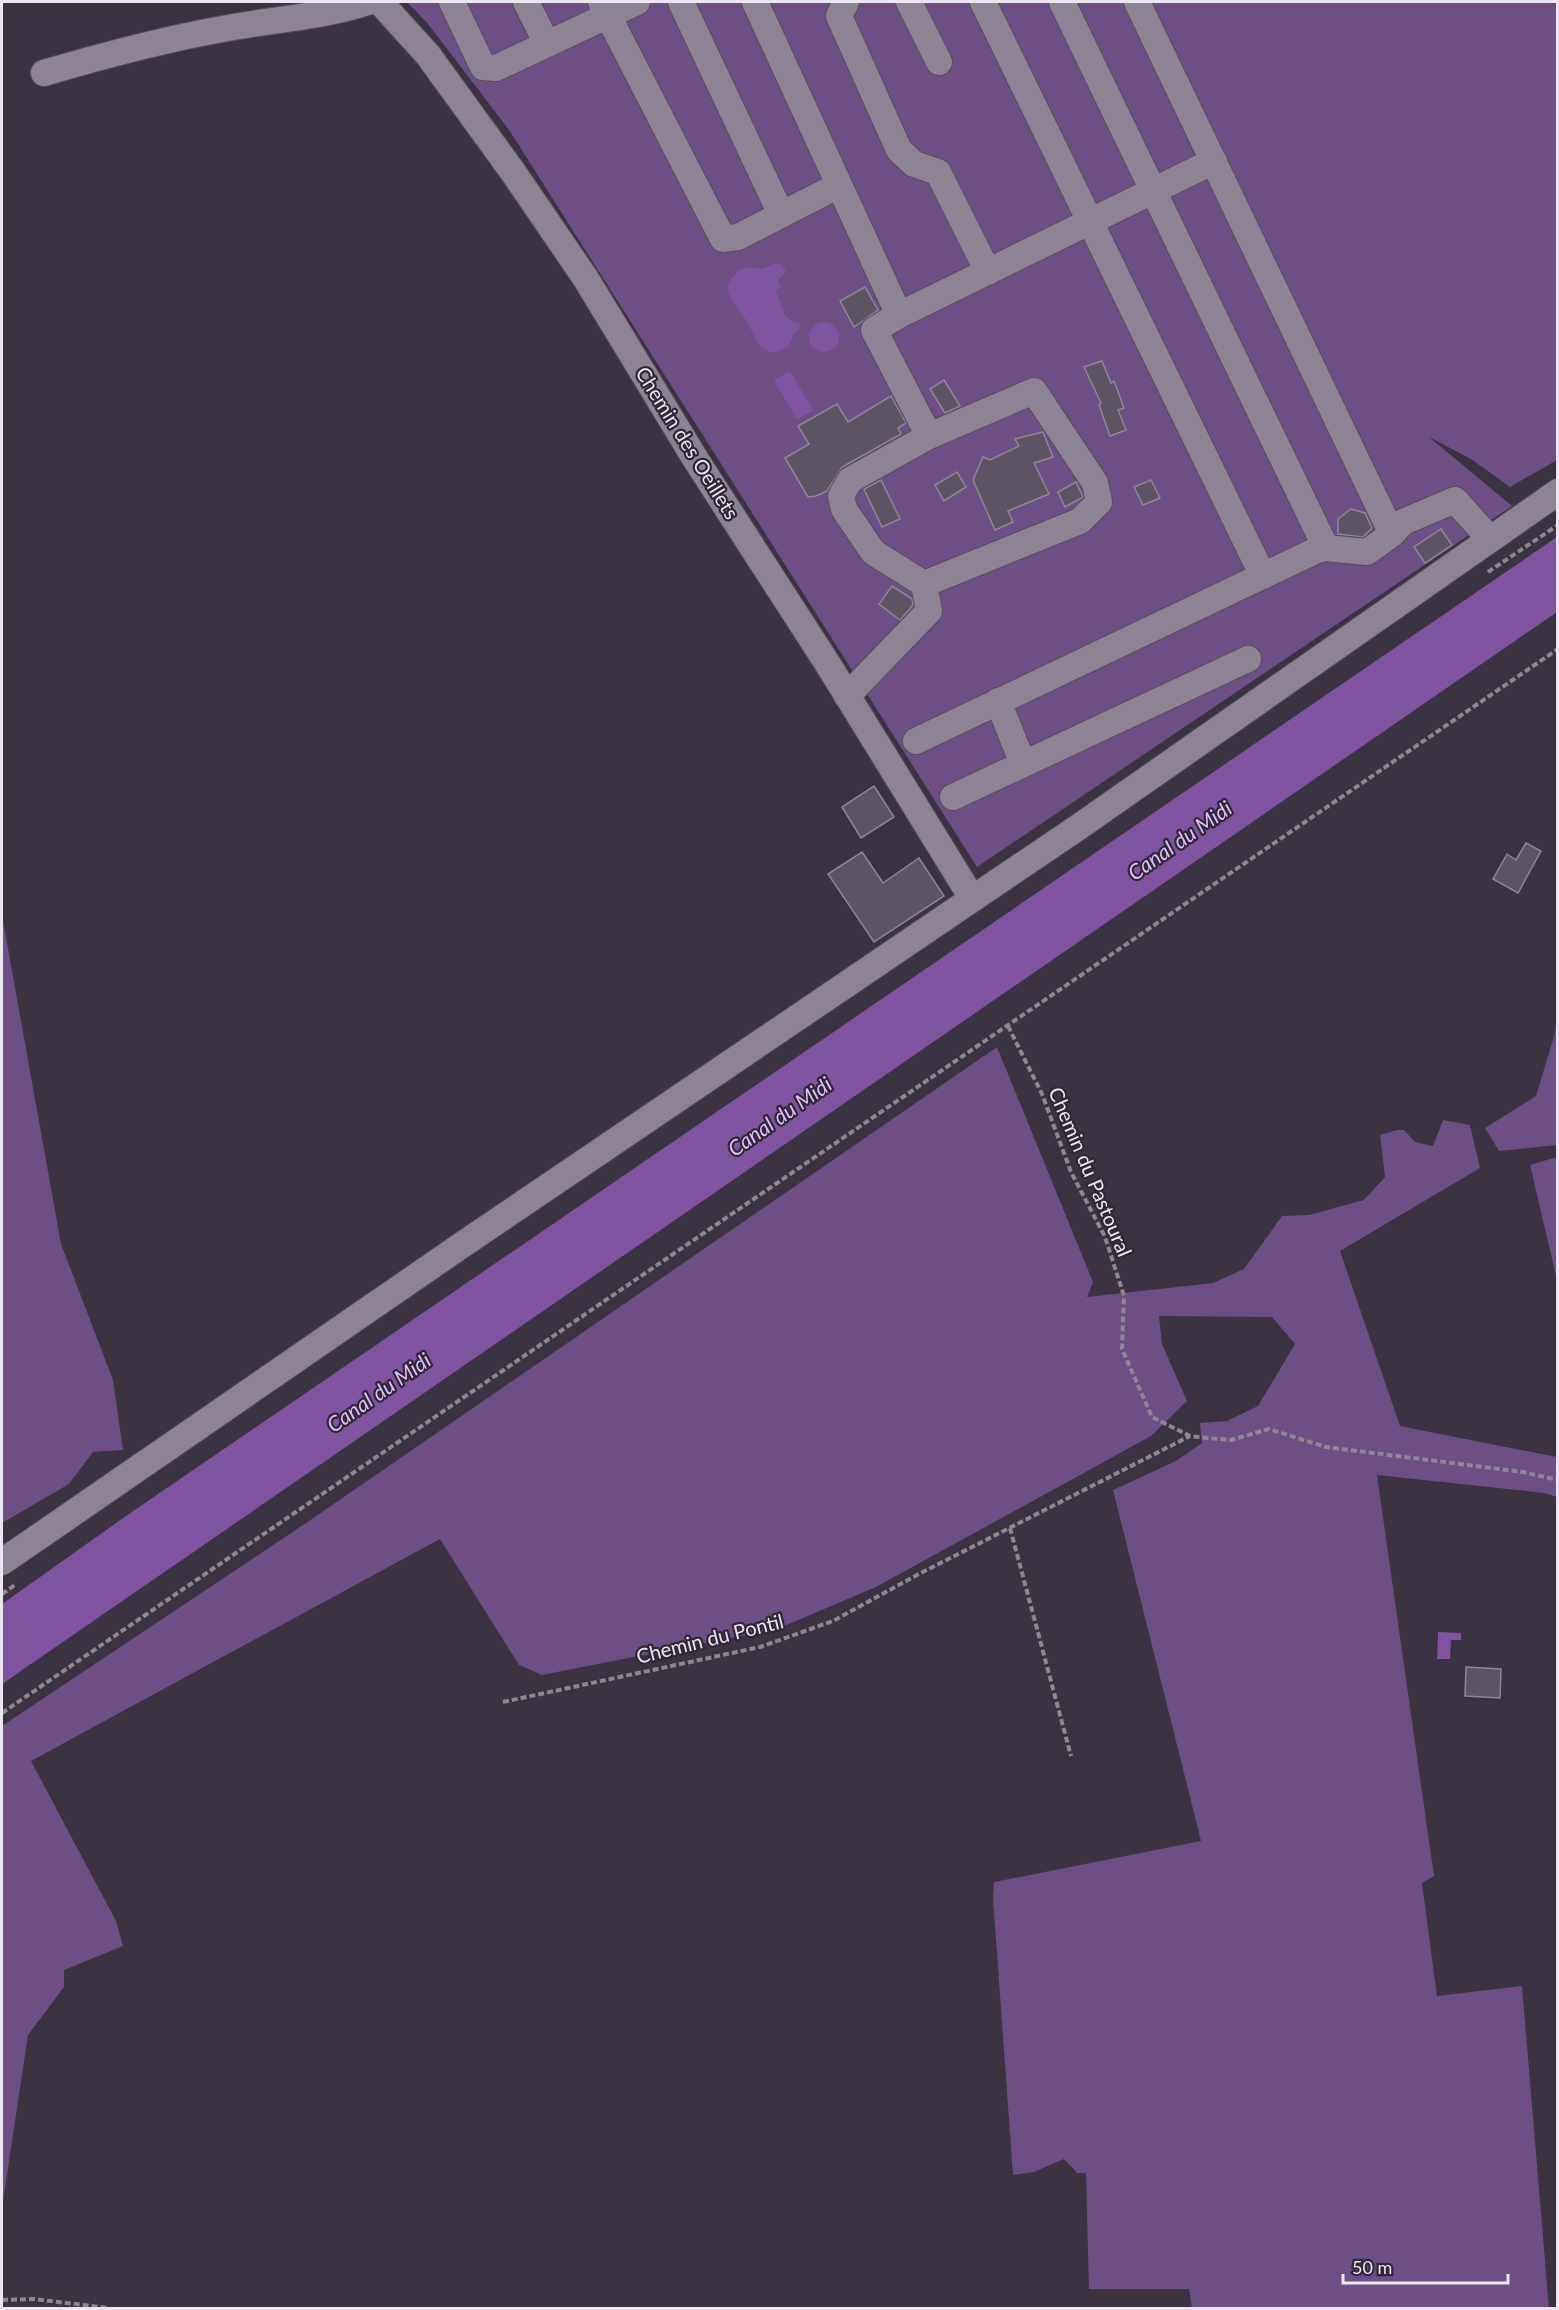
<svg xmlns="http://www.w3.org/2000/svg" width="1559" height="2310" viewBox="0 0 1559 2310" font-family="Lato,sans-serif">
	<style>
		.green { fill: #6d4e85 }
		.water { fill: #8053a0 }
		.building { fill: #5c5363; stroke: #8e8496; stroke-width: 1.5 }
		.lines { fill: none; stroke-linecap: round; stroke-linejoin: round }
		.minor-casing { stroke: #574f5c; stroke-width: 28 }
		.path { stroke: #8e8693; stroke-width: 4; stroke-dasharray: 6 3; stroke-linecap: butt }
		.minor { stroke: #8d8395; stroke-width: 26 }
		.labels { text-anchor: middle; stroke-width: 4.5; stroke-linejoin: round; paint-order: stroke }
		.street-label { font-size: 20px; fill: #ece6f0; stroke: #302837 }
		.water-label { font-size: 21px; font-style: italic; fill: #e1befc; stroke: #302837 }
	</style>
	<rect width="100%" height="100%" fill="#3b3242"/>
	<path class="green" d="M407 2H1557V460L1510 487 1471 459 1429 437 1512 506 977 867 509 130 428 24Z
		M2 915 61 1244 113 1380 123 1450 93 1452 69 1484 2 1523Z
		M1557 1016V1145L1499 1151 1485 1128 1536 1096 1555 1033Z
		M997 1047 1093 1282 1087 1297 1213 1283 1244 1269 1282 1216 1309 1215 1364 1200 1385 1177 1380 1135 1397 1130H1404L1415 1142 1433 1146 1443 1120 1470 1125 1480 1168 1340 1251 1400 1426 1557 1457V1497L1544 1493 1377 1475 1434 1876 1422 1883 1437 1996 1522 1986 1549 2308H1192L1189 2289H1089L1086 2173H1077L1064 2159 1034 2172 1013 2175 993 1898 994 1882 1201 1841 1113 1490 1176 1461 1202 1443 1200 1423 1227 1421 1258 1406 1295 1344 1272 1317 1159 1316 1162 1344 1187 1401 1151 1436 876 1587 777 1629 542 1675 519 1665 440 1539 31 1761 116 1921 123 1946 64 1970V1987L28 2035 2 2208V1726L309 1521Z
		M1557 1157H1558L1557 1280 1530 1165Z"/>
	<path class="water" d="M776 263 782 264 786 272 778 280 781 287 776 290 784 313 792 322H797L802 326 794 333 789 346 775 353C757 350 756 338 748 324 741 308 717 294 734 275 746 261 754 271 764 268 768 267 772 264 776 263Z
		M809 337a15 15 0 1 1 30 0a15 15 0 1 1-30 0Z
		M790 371 813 410 797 420 774 380Z
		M1557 537V612L2 1684V1604L126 1516Z
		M1438 1632 1461 1633V1640H1451L1450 1659H1437Z"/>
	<path class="building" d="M865 287 878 310 854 327 840 301Z
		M1102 361 1111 383 1114 381 1124 408 1118 410 1126 430 1110 436 1099 405 1101 403 1084 367Z
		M944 380 960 406 945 413 930 389Z
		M891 396 906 423 898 428 901 434 842 467 827 491 816 496 808 497 785 458 809 444 798 426 837 404 848 422Z
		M1043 432 1053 457 1034 463 1049 494 1008 511 1013 522 995 530 973 480 983 457 990 460 1019 446 1015 439Z
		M957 472 966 487 944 501 935 485Z
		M881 480 900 519 882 527 864 489Z
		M1151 480 1160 498 1143 505 1134 487Z
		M1076 482 1083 497 1065 507 1058 492Z
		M1351 509 1365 513 1372 528 1363 537 1338 534V519Z
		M1441 529 1452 545 1425 563 1414 547Z
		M892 586 912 599 913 605 900 620 879 604Z
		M874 786 894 817 861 838 842 807Z
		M1526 843 1541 851 1518 893 1493 879 1507 854 1516 860Z
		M862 852 883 883 919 858 944 896 874 942 828 874Z
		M1466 1667 1501 1669 1500 1698 1465 1696Z"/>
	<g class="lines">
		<defs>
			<path id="minor" d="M380 2 428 55 513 172 586 279 696 460 829 666 972 898
				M452 2 483 67 496 68 637 2
				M526 2 547 44
				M601 2 723 239 738 237 839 185
				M681 2 781 214
				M755 2 899 315 874 330 929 436
				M846 2 839 16 899 150 914 164 938 172 988 272
				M909 2 939 62
				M983 2 1263 576
				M1062 2 1326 548
				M1137 2 1392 534
				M44 73C105 55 165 39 228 28 275 19 322 17 368 2
				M899 315 1214 161
				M847 696 929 611 924 584 1080 521 1099 502 1095 483 1034 391 929 436 850 480 841 496 844 509 873 552 924 584
				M998 701 1023 764
				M916 741 1317 550 1326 548 1367 552 1392 534 1403 522 1455 500 1490 539
				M953 797 1248 659
				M2 1562 459 1247 1080 826 1558 492"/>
		</defs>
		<use href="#minor" class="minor-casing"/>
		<path class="path" d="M1488 572 1558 525
			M1008 1026 1042 1094 1071 1172 1105 1237 1124 1296 1122 1349 1152 1417 1190 1436 1207 1438 1231 1440 1269 1429 1326 1447 1523 1472 1558 1480
			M1010 1528 1071 1756
			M2 1594 16 1584
			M503 1702 760 1647 833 1621 917 1575 1190 1436
			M2 1713 1558 649
			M2 2300 33 2299 109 2308"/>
		<use href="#minor" class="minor"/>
	</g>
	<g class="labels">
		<g class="street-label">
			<text transform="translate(687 443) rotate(58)" y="7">Chemin des Oeillets</text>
			<text transform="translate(1090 1172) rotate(67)" y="7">Chemin du Pastoural</text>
			<text transform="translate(710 1639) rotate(-14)" y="7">Chemin du Pontil</text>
		</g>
		<g class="water-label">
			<text transform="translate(1180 841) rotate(-35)" y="7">Canal du Midi</text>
			<text transform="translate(780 1117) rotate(-35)" y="7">Canal du Midi</text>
			<text transform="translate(379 1393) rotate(-35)" y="7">Canal du Midi</text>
		</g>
	</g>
	<rect width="1559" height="2310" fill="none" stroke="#ece6f0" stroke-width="6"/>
	<path d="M1343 2274v9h165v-9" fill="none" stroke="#ece6f0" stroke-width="3"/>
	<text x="1352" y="2274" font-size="18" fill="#ece6f0" stroke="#302837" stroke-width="4.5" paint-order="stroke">50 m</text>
</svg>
